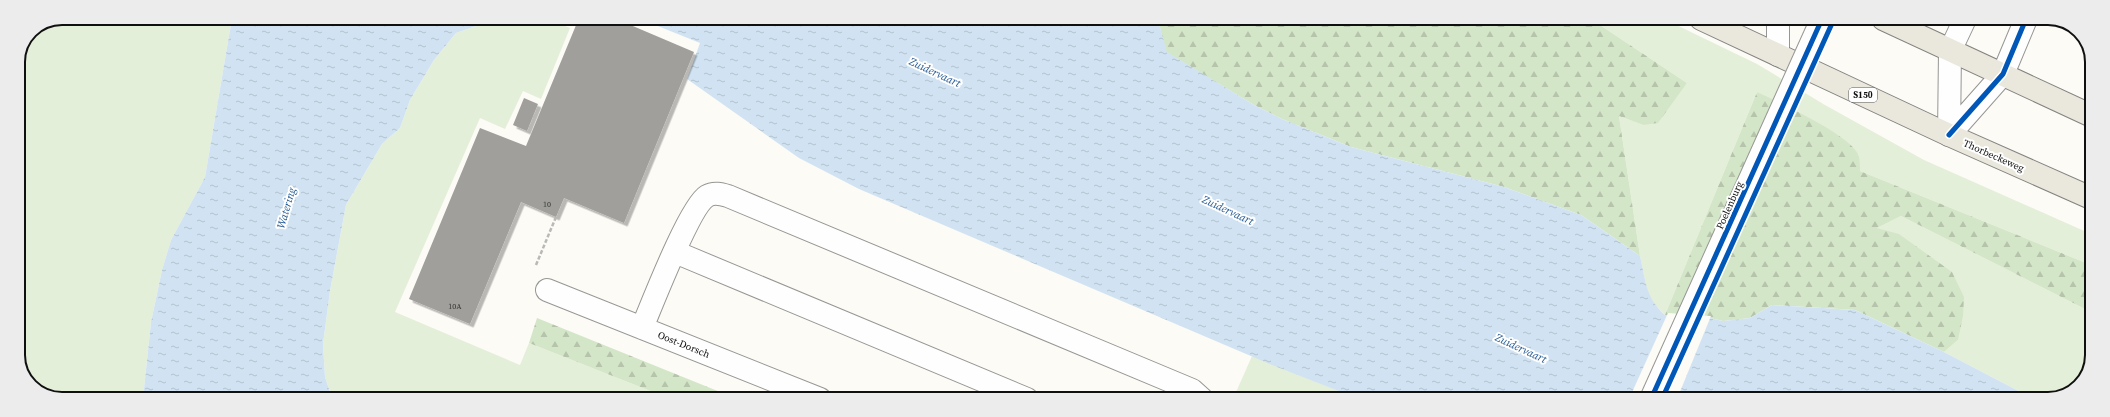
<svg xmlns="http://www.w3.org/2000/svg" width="2110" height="417" viewBox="0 0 2110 417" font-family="'Source Serif 4',serif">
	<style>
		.grass { fill: #e4efd9 }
		.forest { fill: url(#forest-firs) }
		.water { fill: url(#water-ripples) }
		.pier { fill: #fcfbf6 }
		.building { fill: #a09f9b; filter: url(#shadow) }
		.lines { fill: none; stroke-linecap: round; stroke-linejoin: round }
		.minor-casing { stroke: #969694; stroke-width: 24 }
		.major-casing { stroke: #848381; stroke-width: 24 }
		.path { stroke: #b9b9b8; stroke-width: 2.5; stroke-dasharray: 4 2; stroke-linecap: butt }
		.minor { stroke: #fffefe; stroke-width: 22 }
		.major { stroke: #eae8dc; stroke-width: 22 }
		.minor-bridge-casing { stroke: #969694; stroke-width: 24; stroke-linecap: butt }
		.minor-bridge { stroke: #fffefe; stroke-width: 22 }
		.cycleway-casing { stroke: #fff; stroke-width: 8 }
		.cycleway { stroke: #0057b8; stroke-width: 5 }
		.labels { text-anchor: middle; stroke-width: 4; stroke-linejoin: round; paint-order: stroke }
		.number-label { font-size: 8px; fill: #343433 }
		.shield { fill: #fff; stroke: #585858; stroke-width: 1 }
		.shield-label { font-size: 9px; font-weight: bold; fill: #101010 }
		.street-label { font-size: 10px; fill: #101010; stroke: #fff }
		.water-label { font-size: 11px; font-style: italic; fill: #265b95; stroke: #fff }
		.rim { fill: none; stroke: #101010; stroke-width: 2 }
	</style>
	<defs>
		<pattern id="forest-firs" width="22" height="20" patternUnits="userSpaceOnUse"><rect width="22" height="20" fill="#d4e6c8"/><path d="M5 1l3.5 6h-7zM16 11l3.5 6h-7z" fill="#b5c4ab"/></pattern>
		<pattern id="water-ripples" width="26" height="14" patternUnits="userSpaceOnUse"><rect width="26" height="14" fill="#d1e3f2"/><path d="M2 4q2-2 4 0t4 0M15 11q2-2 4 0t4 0" fill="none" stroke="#b2c2ce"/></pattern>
		<filter id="shadow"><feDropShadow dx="3.5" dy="3.5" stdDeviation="0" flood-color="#0004"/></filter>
	</defs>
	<rect width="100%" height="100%" fill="#fcfbf6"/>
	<path class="grass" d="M62 18H232L205 177 171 240 162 270 151 322 143 398H53L31 386 18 361V61L31 31Z
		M499 18 548 19 570 28 541 99 523 91 505 129 480 118 395 312 520 365 529 343 668 398H332L325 377 323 344 330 291 346 205 382 144 400 128 410 100 434 60 456 33Z
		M1591 19H1664L1757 64 1825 105 1924 160 2091 234V265L1860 171 1859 155 1757 92 1665 315 1654 304 1648 295 1640 256 1619 116 1643 125 1687 83Z
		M1901 216 2089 311 2091 325V364L2077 388 2049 399H2034L1944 352 1958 340 1877 228Z
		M1252 356 1359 399H1233Z"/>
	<path class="forest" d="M1155 18 1591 19 1687 83 1658 123 1643 125 1619 116 1640 256 1581 215 1504 187 1351 147 1282 119 1254 105 1166 52 1158 20Z
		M1757 92C1778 102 1852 135 1859 156 1860 160 1860 166 1860 171L2091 265V325L2089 311 1901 216 1877 228 1899 234 1952 272 1964 297 1963 316 1958 340 1944 352 1855 310 1772 305 1750 318 1723 321 1710 318 1665 315Z
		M537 318 735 398H668L529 343Z"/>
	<path class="water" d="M232 18H499L456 33 434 60 410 100 400 128 382 144 346 205 330 291 323 344 325 377 332 398H143L151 322 162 270 171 240 205 177Z
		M638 18H1155L1158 20 1167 52 1254 105 1282 119 1351 147 1504 187 1581 215 1640 256C1646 281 1645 297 1665 315L1710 318 1723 321 1750 318 1772 305 1855 310 1944 352 2034 399H1359L1272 365 859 189 799 158 687 79 700 43Z"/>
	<path class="pier" d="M1668 313 1711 316 1677 399H1629Z"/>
	<path class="building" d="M579 18H614L694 52 624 223 564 198 556 217 521 202 470 324 409 299 480 128 526 146Z
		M524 98 538 104 527 131 513 125Z"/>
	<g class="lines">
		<defs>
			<path id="minor" d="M1778 19V55
				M1949 135 2003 74 2026 19
				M1949 135 1950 51 1965 19
				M675 252 1027 399
				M547 290 820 399
				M642 328C652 304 690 206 707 196 714 192 721 194 728 196L1192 390 1202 399"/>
			<path id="major" d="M1701 19 1949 135 2091 198
				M1883 19 2092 116"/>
		</defs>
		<use href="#minor" class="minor-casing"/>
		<use href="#major" class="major-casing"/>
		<path class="path" d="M536 265 556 217"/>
		<use href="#minor" class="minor"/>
		<use href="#major" class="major"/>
		<defs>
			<path id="minor-bridge" d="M1651 399 1822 19"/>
		</defs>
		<use href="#minor-bridge" class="minor-bridge-casing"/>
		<use href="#minor-bridge" class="minor-bridge"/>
		<defs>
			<path id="cycleway" d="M1949 135 2003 74 2026 19
				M1651 399 1822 19
				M1662 399 1834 19"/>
		</defs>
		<use href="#cycleway" class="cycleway-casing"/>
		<use href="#cycleway" class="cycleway"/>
	</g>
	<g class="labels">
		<g class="number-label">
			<text x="547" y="207">10</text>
			<text x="455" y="309">10A</text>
		</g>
		<rect class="shield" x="1849" y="88" width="28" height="14" rx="3"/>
		<g class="shield-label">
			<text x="1863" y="98">S150</text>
		</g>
		<g class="street-label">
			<text transform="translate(1994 155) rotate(24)" y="4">Thorbeckeweg</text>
			<text transform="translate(1729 205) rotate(-66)" y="4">Poelenburg</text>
			<text transform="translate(684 344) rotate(22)" y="4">Oost-Dorsch</text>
		</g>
		<g class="water-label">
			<text transform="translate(935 72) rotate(25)" y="4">Zuidervaart</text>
			<text transform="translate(286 208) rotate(-74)" y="4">Watering</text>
			<text transform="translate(1228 210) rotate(25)" y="4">Zuidervaart</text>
			<text transform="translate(1521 348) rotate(25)" y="4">Zuidervaart</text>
		</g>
	</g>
	<path d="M0 0H2110V417H0ZM62 25H2048A37 37 0 0 1 2085 62V355A37 37 0 0 1 2048 392H62A37 37 0 0 1 25 355V62A37 37 0 0 1 62 25Z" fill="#ececec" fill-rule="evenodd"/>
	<path class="rim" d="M62 25H2048A37 37 0 0 1 2085 62V355A37 37 0 0 1 2048 392H62A37 37 0 0 1 25 355V62A37 37 0 0 1 62 25Z"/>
</svg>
